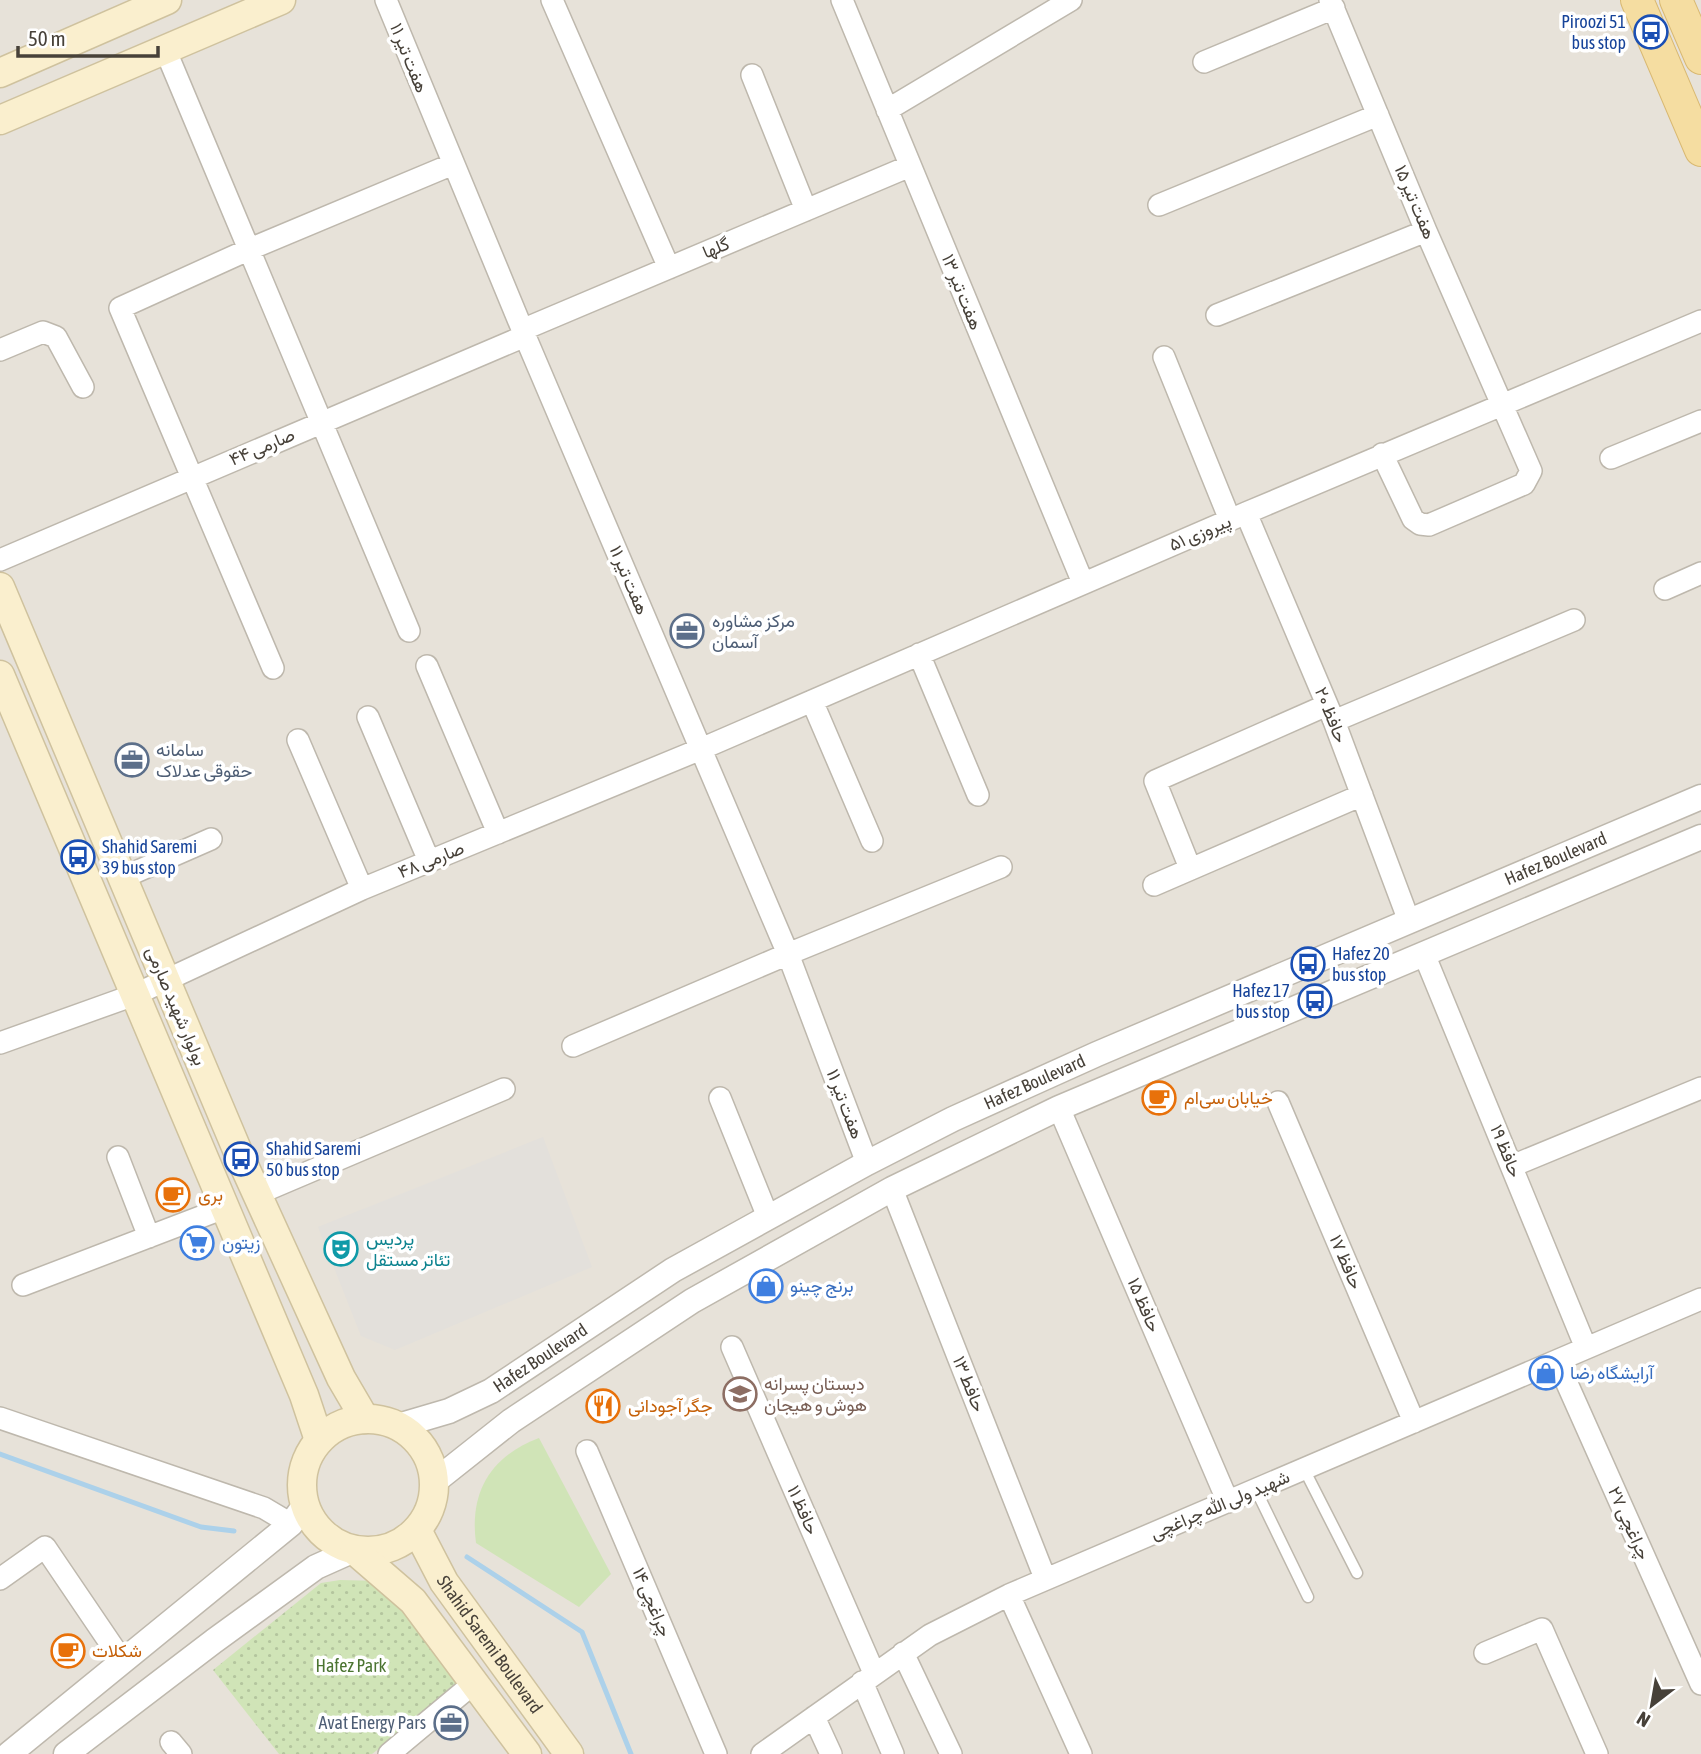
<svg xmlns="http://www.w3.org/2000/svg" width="1701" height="1754" viewBox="0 0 1701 1754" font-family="'Asap Condensed',Vazirmatn,sans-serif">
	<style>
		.residential { fill: #e7e2d9 }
		.industrial { fill: #e3e0db }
		.grass { fill: url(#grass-dots) }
		.pitch { fill: #d0e4b7 }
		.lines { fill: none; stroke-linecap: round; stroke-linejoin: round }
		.stream { stroke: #acd1ea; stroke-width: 5 }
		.service-casing { stroke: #beb8ad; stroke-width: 13 }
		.minor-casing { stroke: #beb8ad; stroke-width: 24 }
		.tertiary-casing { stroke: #beb8ad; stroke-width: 27 }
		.secondary-casing { stroke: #cfc29e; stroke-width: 31 }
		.primary-casing { stroke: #d9b972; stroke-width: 34 }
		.service { stroke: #fff; stroke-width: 10 }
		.minor { stroke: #fff; stroke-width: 21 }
		.tertiary { stroke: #fff; stroke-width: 24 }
		.secondary { stroke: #faefce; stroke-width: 28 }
		.primary { stroke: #f5dda1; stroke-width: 32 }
		.labels { text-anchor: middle; stroke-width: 7; stroke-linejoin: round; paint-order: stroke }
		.transit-label { font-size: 18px; fill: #164399; stroke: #fff; text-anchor: start }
		.street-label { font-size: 18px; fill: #474139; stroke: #fff }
		.service-label { font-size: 18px; fill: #4e5e75; stroke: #fff; text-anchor: start }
		.food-label { font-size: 18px; fill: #c56008; stroke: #fff; text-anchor: start }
		.culture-label { font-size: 18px; fill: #0d838f; stroke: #fff; text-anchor: start }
		.shop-label { font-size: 18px; fill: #366cbe; stroke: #fff; text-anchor: start }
		.education-label { font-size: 18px; fill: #785e54; stroke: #fff; text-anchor: start }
		.park-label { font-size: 18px; fill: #4b7431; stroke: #fff }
	</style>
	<defs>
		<pattern id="grass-dots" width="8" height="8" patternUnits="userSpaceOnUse" patternTransform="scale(1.75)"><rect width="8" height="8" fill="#d0e4b7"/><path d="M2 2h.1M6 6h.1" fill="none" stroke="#b4c59e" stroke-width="1.8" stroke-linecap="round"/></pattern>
	</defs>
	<rect width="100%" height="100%" fill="#f3f0ea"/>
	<path class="residential" d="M0 0H1701V1754H0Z"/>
	<path class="industrial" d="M543 1137 592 1267 395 1350 361 1336 318 1227Z"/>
	<path class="grass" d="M340 1580 382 1581 459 1683 447 1696 372 1754H279L213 1670 321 1583Z"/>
	<path class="pitch" d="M539 1438 611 1574 579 1607 476 1543C469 1492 491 1456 539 1438Z"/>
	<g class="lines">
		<path class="stream" d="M0 1454 201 1527 234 1531
			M467 1557 582 1632 631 1754"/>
		<defs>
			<path id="service" d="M1304 1469 1357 1573
				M1256 1490 1308 1597"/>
			<path id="minor" d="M386 0 525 336 788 954 867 1163
				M552 0 669 268
				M842 0 1083 583
				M1330 0 1426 231 1531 471 1524 484 1429 525 1420 524 1413 519 1382 454
				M165 49 409 631
				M1204 62 1334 8
				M752 75 806 210
				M887 110 1071 0
				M1159 205 1378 115
				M1217 315 1426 231
				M522 330 910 166
				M0 350 43 332 56 337 83 387
				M1164 357 1230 520
				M1611 458 1701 421
				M1246 513 1334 721 1409 921
				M0 560 525 336
				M1665 589 1701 573
				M919 654 978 795
				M427 666 498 833
				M273 668 120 308 250 249 453 164
				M812 701 872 841
				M368 717 429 861
				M1334 721 1574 620
				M298 740 362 889
				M1190 868 1155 781 1327 705
				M122 878 211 839
				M1154 885 1362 795
				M1424 954 1586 1348
				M0 1043 134 995 362 889 701 749 1246 513 1701 321
				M573 1046 788 954 1001 867
				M720 1098 768 1217
				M1278 1102 1414 1422
				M1059 1108 1228 1502
				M118 1157 149 1237
				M1512 1166 1701 1088
				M892 1189 1045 1578
				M257 1194 504 1089
				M23 1285 224 1208
				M732 1347 874 1673
				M1557 1361 1701 1684
				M0 1418 264 1508 291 1524
				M587 1451 716 1754
				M0 1579 45 1547 123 1662
				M1009 1595 1081 1754
				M903 1653 951 1754
				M1485 1653 1542 1629 1597 1754
				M862 1682 893 1754
				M814 1717 831 1754
				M171 1742 181 1754
				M389 1754 474 1683
				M762 1754 930 1635 1009 1595 1701 1299"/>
			<g id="tertiary">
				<path id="s1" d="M398 1426 449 1411 491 1391 673 1270 867 1163 953 1119 1097 1054 1701 797"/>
				<path d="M434 1482 511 1421 692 1301 892 1189 1059 1108 1701 837"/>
				<path d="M9 1754 291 1524 305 1505"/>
				<path d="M66 1754 214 1641 316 1567 354 1550"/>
			</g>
			<g id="secondary">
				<path d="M0 73 167 0"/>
				<path d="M0 120 281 0"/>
				<path d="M0 587 241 1159 341 1378 365 1419"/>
				<path d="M0 675 304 1395 319 1440"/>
				<circle cx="368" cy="1485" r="66"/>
				<path id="s2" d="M417 1530 444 1582 569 1754"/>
				<path d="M354 1550 413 1601 527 1754"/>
			</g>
			<path id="primary" d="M1637 0 1701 150
				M1676 0 1701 58"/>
		</defs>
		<use href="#service" class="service-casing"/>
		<use href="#minor" class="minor-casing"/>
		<use href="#tertiary" class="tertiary-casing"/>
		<use href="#secondary" class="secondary-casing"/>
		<use href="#primary" class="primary-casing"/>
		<use href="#service" class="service"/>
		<use href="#minor" class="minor"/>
		<use href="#tertiary" class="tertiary"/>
		<use href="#secondary" class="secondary"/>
		<use href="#primary" class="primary"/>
	</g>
	<defs>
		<symbol id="bus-ring" viewBox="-11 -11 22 22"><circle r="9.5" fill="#fff" stroke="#1a4fb4" stroke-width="1.5"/><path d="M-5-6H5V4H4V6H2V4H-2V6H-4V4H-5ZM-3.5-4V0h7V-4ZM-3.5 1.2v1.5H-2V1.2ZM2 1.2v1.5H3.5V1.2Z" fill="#1a4fb4"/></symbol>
		<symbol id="office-ring" viewBox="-11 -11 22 22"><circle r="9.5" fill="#fff" stroke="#5c6f8a" stroke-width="1.5"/><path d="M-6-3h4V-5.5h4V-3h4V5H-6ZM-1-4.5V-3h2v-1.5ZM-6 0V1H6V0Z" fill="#5c6f8a"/></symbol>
		<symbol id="cafe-ring" viewBox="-11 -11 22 22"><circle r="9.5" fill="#fff" stroke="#e8710a" stroke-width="1.5"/><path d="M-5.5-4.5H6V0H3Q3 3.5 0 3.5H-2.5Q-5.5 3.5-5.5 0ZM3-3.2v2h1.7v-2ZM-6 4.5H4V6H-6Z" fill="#e8710a"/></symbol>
		<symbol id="supermarket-ring" viewBox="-11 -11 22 22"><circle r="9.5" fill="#fff" stroke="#3f7fe0" stroke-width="1.5"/><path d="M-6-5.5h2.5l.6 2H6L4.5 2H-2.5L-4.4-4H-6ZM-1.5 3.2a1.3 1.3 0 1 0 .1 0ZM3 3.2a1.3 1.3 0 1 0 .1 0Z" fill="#3f7fe0"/></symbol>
		<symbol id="theatre-ring" viewBox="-11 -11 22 22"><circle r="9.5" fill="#fff" stroke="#0f9aa8" stroke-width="1.5"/><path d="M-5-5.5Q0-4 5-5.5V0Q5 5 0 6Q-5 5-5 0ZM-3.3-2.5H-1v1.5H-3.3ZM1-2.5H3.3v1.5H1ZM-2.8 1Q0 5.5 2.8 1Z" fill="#0f9aa8"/></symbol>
		<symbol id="shop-ring" viewBox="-11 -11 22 22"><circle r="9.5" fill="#fff" stroke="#3f7fe0" stroke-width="1.5"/><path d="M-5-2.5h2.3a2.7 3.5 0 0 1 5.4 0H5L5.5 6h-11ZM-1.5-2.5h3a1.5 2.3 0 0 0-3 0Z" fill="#3f7fe0"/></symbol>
		<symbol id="school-ring" viewBox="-11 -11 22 22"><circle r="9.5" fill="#fff" stroke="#8d6e63" stroke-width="1.5"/><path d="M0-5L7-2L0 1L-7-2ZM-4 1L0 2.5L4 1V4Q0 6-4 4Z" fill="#8d6e63"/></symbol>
		<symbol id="restaurant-ring" viewBox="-11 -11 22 22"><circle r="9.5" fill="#fff" stroke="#e8710a" stroke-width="1.5"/><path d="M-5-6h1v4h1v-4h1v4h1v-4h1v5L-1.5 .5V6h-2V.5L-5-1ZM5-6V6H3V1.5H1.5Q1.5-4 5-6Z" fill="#e8710a"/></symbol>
	</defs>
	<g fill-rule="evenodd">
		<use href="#bus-ring" x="1632" y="13" width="38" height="38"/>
		<use href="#office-ring" x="668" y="612" width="38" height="38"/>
		<use href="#office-ring" x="113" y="741" width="38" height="38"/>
		<use href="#bus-ring" x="59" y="838" width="38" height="38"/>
		<use href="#bus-ring" x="1289" y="945" width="38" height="38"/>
		<use href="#bus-ring" x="1296" y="982" width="38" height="38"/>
		<use href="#cafe-ring" x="1140" y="1079" width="38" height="38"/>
		<use href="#bus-ring" x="222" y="1140" width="38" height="38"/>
		<use href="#cafe-ring" x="154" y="1176" width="38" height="38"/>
		<use href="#supermarket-ring" x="178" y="1224" width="38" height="38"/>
		<use href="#theatre-ring" x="322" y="1230" width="38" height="38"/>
		<use href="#shop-ring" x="747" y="1267" width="38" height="38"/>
		<use href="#shop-ring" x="1527" y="1354" width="38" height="38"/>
		<use href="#school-ring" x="721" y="1375" width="38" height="38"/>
		<use href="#restaurant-ring" x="584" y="1387" width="38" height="38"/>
		<use href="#cafe-ring" x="49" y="1632" width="38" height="38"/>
		<use href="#office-ring" x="432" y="1704" width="38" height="38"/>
	</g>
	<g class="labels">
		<g class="transit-label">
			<text x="1626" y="28" text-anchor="end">Piroozi 51<tspan x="1626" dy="21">bus stop</tspan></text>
			<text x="102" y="853">Shahid Saremi<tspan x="102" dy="21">39 bus stop</tspan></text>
			<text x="1332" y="960">Hafez 20<tspan x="1332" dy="21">bus stop</tspan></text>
			<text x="1290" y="997" text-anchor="end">Hafez 17<tspan x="1290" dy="21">bus stop</tspan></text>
			<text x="266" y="1155">Shahid Saremi<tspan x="266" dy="21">50 bus stop</tspan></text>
		</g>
		<g class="street-label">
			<text transform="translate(409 58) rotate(68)" y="6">هفت تیر ۱۱</text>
			<text transform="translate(1415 202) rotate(67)" y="6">هفت تیر ۱۵</text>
			<text transform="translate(716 248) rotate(-23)" y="6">گلها</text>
			<text transform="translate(962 292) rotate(68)" y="6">هفت تیر ۱۳</text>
			<text transform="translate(262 447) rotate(-23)" y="6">صارمی ۴۴</text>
			<text transform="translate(1200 533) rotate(-23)" y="6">پیروزی ۵۱</text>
			<text transform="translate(629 580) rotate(67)" y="6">هفت تیر ۱۱</text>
			<text transform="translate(1331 715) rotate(68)" y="6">حافظ ۲۰</text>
			<text dy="6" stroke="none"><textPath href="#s1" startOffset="1293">Hafez Boulevard</textPath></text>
			<text transform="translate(431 860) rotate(-22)" y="6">صارمی ۴۸</text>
			<text transform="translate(176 1006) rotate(67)" y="6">بولوار شهید صارمی</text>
			<text dy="6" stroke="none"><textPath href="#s1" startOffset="726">Hafez Boulevard</textPath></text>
			<text transform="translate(845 1104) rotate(69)" y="6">هفت تیر ۱۱</text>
			<text transform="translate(1506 1151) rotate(68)" y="6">حافظ ۱۹</text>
			<text transform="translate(1346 1262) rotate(67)" y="6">حافظ ۱۷</text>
			<text transform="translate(1144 1305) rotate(67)" y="6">حافظ ۱۵</text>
			<text dy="6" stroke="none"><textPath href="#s1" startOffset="159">Hafez Boulevard</textPath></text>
			<text transform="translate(969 1384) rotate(68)" y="6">حافط ۱۳</text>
			<text transform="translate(1220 1505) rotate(-23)" y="6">شهید ولی الله چراغچی</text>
			<text transform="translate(803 1510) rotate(66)" y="6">حافظ ۱۱</text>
			<text transform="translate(1629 1523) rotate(66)" y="6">چراغچی ۲۷</text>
			<text transform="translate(652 1602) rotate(67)" y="6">چراغچی ۱۴</text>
			<text dy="6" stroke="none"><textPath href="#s2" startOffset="136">Shahid Saremi Boulevard</textPath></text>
		</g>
		<g class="service-label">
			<text x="712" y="627">مرکز مشاوره<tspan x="712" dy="21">آسمان</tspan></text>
			<text x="156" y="756">سامانه<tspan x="156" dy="21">حقوقی عدلاک</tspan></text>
			<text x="426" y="1729" text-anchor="end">Avat Energy Pars</text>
		</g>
		<g class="food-label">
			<text x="1184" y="1104">خیابان سی‌ام</text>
			<text x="198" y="1201">بری</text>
			<text x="628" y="1412">جگر آجودانی</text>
			<text x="92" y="1657">شکلات</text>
		</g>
		<g class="culture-label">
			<text x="366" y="1245">پردیس<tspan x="366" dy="21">تئاتر مستقل</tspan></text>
		</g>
		<g class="shop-label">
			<text x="222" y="1249">زیتون</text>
			<text x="790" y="1292">برنج چینو</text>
			<text x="1570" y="1379">آرایشگاه رضا</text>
		</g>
		<g class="education-label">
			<text x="764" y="1390">دبستان پسرانه<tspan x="764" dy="21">هوش و هیجان</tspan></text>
		</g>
		<g class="park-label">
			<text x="351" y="1672">Hafez Park</text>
		</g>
	</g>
	<g transform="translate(1652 1705) rotate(211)" stroke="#ffffff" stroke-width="5" paint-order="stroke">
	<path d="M0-5L12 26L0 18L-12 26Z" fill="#474139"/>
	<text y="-10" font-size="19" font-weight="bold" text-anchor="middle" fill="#474139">N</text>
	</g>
	<path d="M18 46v10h140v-10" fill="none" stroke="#474139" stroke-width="3.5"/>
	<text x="28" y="46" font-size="21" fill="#474139" stroke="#ffffff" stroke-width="5" paint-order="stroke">50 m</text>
</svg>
